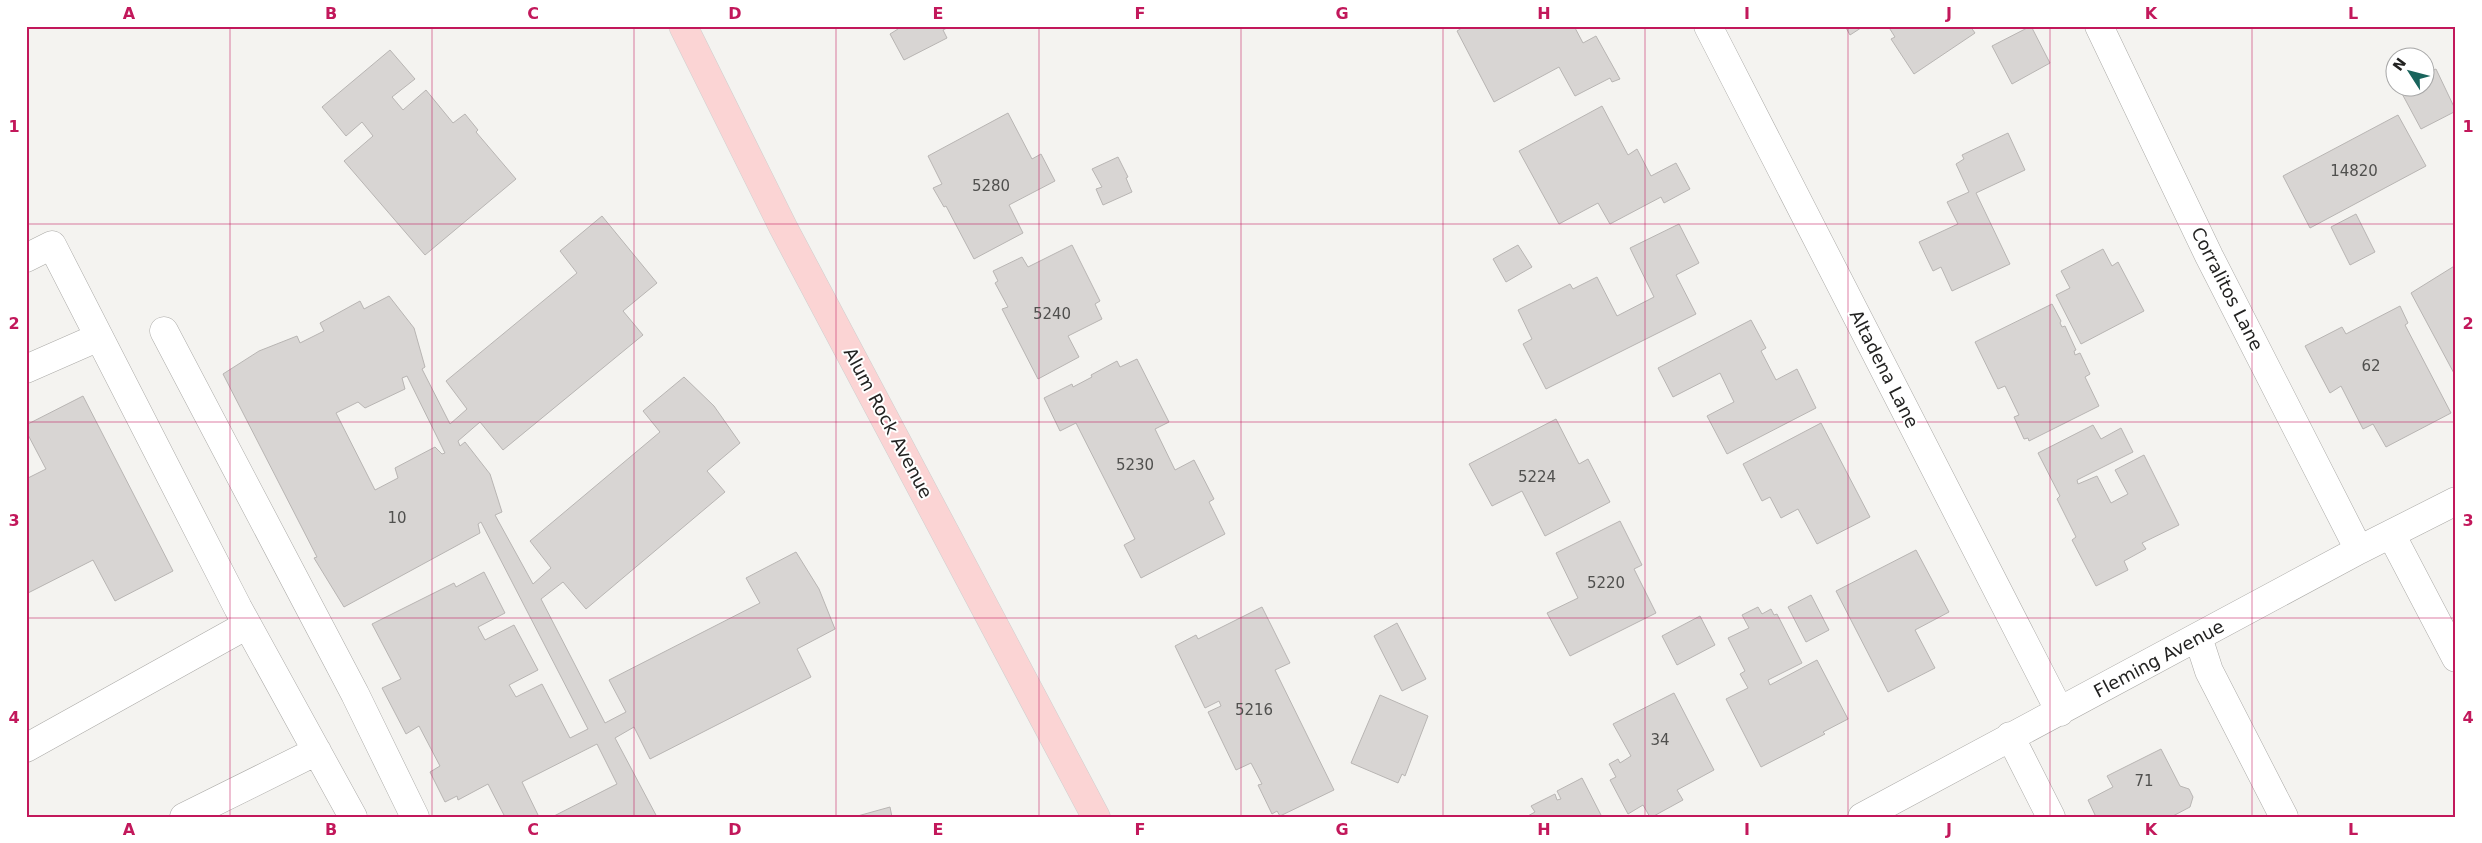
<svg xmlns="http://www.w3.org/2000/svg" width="2482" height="843" viewBox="0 0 2482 843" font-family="'DejaVu Sans',sans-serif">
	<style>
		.building { fill: #d8d5d3; stroke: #b8b5b3; fill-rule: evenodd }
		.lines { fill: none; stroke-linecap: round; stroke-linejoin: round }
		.minor-casing { stroke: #abaaa7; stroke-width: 29 }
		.major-casing { stroke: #cfcfce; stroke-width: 29 }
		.minor { stroke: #fff; stroke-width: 28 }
		.major { stroke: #fbd4d4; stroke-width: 28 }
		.grid { fill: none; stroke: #c2185b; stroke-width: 1; stroke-opacity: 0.55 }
		.labels { text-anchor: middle; stroke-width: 4; stroke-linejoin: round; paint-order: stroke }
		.number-label { font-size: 15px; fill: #50504e }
		.street-label { font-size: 18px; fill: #232322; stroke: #fff }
		.neatline { fill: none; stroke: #c2185b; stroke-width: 2 }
		.grid-label { font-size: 16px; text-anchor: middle; font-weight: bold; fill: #c2185b }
	</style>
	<rect width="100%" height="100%" fill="#f4f3f0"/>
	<path class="building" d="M897 26H951L943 30 947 38 904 60 890 34 898 29Z
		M1465 26H1574L1583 43 1596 36 1620 79 1612 82 1610 78 1575 96 1559 67 1494 102 1457 31Z
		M1845 26H1864L1850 35Z
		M1888 26H1970L1975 33 1914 74 1891 39 1895 37Z
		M2031 26 2050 63 2012 84 1992 46Z
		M390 50 415 79 392 97 403 110 426 90 453 123 465 114 478 130 476 132 516 179 425 255 344 161 373 136 362 122 346 136 322 107Z
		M2436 69 2456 111 2421 129 2399 88H2424V74Z
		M1602 106 1628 155 1637 149 1651 176 1676 163 1690 189 1664 203 1661 197 1610 224 1598 203 1559 224 1519 151Z
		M1008 113 1032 159 1041 154 1055 181 1009 205 1023 233 974 259 946 206 944 207 933 188 942 184 928 156Z
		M2398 115 2426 166 2310 228 2283 176Z
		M2008 133 2025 170 1976 193 2010 264 1952 291 1941 267 1933 271 1919 242 1958 224 1947 202 1969 192 1956 164 1964 159 1962 155Z
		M1118 157 1128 177 1126 178 1132 192 1103 205 1096 189 1102 187 1092 169Z
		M2356 214 2375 252 2350 265 2331 227Z
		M602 216 657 283 623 311 643 335 503 450 480 422 458 441 460 446 465 442 490 474 502 512 495 515 533 584 551 568 530 541 660 432 643 411 684 377 714 406 740 443 707 471 725 492 586 609 563 582 541 599 605 723 626 712 609 680 760 603 746 578 796 552 819 589 835 629 797 649 811 677 650 759 634 727 615 738 657 817H552L617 784 597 744 522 782 539 817H505L488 784 458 800 457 796 445 802 430 772 440 766 419 726 406 734 382 688 401 679 372 624 454 583 456 587 484 572 505 613 478 627 485 640 514 625 538 670 509 685 516 697 542 684 570 738 588 729 481 522 478 524 480 533 344 607 314 558 317 557 223 374 259 351 297 336 300 343 324 331 320 323 360 301 364 309 389 296 414 328 425 367 422 369 450 424 467 409 446 381 577 273 560 251ZM407 376 445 453 442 454 435 447 395 468 398 478 375 490 336 413 358 402 365 408 405 389 402 378Z
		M1679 224 1699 263 1676 275 1696 314 1546 389 1523 344 1532 339 1518 310 1570 284 1573 289 1597 277 1617 316 1654 297 1630 248Z
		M1072 245 1100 301 1095 304 1102 319 1068 336 1079 357 1038 379 1002 309 1008 307 995 283 998 281 993 271 1022 257 1028 267Z
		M1518 245 1532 267 1506 282 1493 259Z
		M2103 249 2112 266 2118 262 2144 311 2081 344 2056 295 2070 288 2061 271Z
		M2456 265V377L2411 293Z
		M2052 304 2061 321 2060 323 2062 327 2065 326 2076 350 2074 351 2075 355 2080 353 2090 374 2085 377 2099 406 2029 441 2028 438 2024 439 2014 417 2019 415 2005 386 1998 389 1975 342Z
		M2400 306 2408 323 2405 325 2451 413 2386 447 2373 424 2363 429 2341 386 2330 393 2305 346 2342 327 2346 334Z
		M1751 320 1766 348 1761 351 1776 380 1797 369 1816 408 1727 454 1707 416 1734 402 1720 373 1673 397 1658 368Z
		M1137 359 1169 422 1155 429 1175 470 1194 460 1214 499 1209 502 1225 534 1141 578 1124 545 1135 539 1076 423 1060 431 1044 398 1072 384 1073 387 1092 377 1091 375 1117 361 1120 367Z
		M83 396 173 571 115 601 93 560 26 594V479L46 469 26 431V425Z
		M1556 419 1579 464 1588 459 1610 502 1545 536 1522 491 1492 506 1469 464Z
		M1821 423 1870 517 1817 544 1798 509 1781 518 1770 497 1762 501 1743 464Z
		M2093 425 2101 439 2121 428 2133 452 2077 480 2078 484 2097 476 2111 503 2128 494 2115 470 2144 455 2179 525 2142 543 2146 549 2124 561 2128 570 2096 586 2072 540 2076 537 2057 499 2060 496 2038 453Z
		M1620 521 1642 565 1634 569 1656 613 1570 656 1547 613 1578 598 1556 553Z
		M1916 550 1949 612 1915 630 1935 668 1888 692 1836 591Z
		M1811 595 1829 630 1806 642 1788 607Z
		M1262 607 1290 663 1275 670 1334 790 1280 816 1277 811 1272 814 1258 785 1262 784 1251 763 1236 770 1208 712 1221 706 1219 701 1205 708 1175 646 1196 635 1198 639Z
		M1758 607 1762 614 1771 609 1774 615 1777 614 1802 663 1768 680 1770 685 1817 660 1848 719 1823 732 1825 734 1761 767 1726 699 1748 688 1740 674 1745 671 1728 638 1749 628 1742 615Z
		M1700 616 1715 645 1677 665 1662 636Z
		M1397 623 1426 679 1402 691 1374 636Z
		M1674 693 1714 770 1677 790 1683 800 1652 817H1650L1643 805 1628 814 1610 780 1616 777 1609 764 1618 759 1620 763 1631 756 1613 724Z
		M1380 695 1428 716 1405 776 1402 774 1398 783 1351 763Z
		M2161 749 2180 786 2189 789 2193 797 2190 807 2171 817H2096L2088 800 2113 787 2107 776Z
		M1582 778 1602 817H1526L1535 812 1531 806 1555 794 1557 800 1561 799 1557 791Z
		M890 807 892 817H854Z"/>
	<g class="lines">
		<defs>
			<path id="minor" d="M1708 26 2060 712
				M2099 26 2209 256 2359 550
				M26 258 52 245 238 608 353 817
				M164 331 355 694 415 817
				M26 369 99 337
				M2391 534 2456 658
				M2198 637 2209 671 2284 817
				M2010 736 2051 817
				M26 748 247 625
				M184 817 317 751
				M1862 817 2359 550 2456 501"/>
			<path id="major" d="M683 26 783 227 1096 817"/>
		</defs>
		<use href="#minor" class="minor-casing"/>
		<use href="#major" class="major-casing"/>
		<use href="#minor" class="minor"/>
		<use href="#major" class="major"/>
	</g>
	<path class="grid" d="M230 26V817M432 26V817M634 26V817M836 26V817M1039 26V817M1241 26V817M1443 26V817M1645 26V817M1848 26V817M2050 26V817M2252 26V817M26 224H2456M26 422H2456M26 618H2456"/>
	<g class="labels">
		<g class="number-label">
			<text x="2354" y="176">14820</text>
			<text x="991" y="191">5280</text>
			<text x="1052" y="319">5240</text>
			<text x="2371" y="371">62</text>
			<text x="1135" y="470">5230</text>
			<text x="1537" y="482">5224</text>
			<text x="397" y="523">10</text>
			<text x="1606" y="588">5220</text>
			<text x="1254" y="715">5216</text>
			<text x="1660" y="745">34</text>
			<text x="2144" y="786">71</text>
		</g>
		<g class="street-label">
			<text transform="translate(2227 289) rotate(63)" y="6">Corralitos Lane</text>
			<text transform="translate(1884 369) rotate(63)" y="6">Altadena Lane</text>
			<text transform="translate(888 423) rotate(62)" y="6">Alum Rock Avenue</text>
			<text transform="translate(2159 659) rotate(-28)" y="6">Fleming Avenue</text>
		</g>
	</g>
	<rect width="2482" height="843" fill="none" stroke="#ffffff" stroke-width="55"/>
	<g transform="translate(2410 72) rotate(306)"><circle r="24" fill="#ffffff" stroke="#a7a7a7"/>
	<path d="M0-4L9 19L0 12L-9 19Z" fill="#19645c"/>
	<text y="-8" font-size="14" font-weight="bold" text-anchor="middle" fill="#232322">N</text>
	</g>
	<rect x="28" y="28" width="2426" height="788" class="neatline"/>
	<g class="grid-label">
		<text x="129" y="19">A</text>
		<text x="331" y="19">B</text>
		<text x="533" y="19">C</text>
		<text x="735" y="19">D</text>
		<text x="938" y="19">E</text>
		<text x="1140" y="19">F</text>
		<text x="1342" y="19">G</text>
		<text x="1544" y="19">H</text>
		<text x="1747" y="19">I</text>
		<text x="1949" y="19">J</text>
		<text x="2151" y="19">K</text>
		<text x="2353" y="19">L</text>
		<text x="14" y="132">1</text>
		<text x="2468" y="132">1</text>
		<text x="14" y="329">2</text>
		<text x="2468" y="329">2</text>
		<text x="14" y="526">3</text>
		<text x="2468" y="526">3</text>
		<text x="14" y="723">4</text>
		<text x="2468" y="723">4</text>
		<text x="129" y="835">A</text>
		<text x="331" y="835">B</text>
		<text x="533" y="835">C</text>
		<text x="735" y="835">D</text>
		<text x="938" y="835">E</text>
		<text x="1140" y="835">F</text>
		<text x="1342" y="835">G</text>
		<text x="1544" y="835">H</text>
		<text x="1747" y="835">I</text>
		<text x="1949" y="835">J</text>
		<text x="2151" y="835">K</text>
		<text x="2353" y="835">L</text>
	</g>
</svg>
